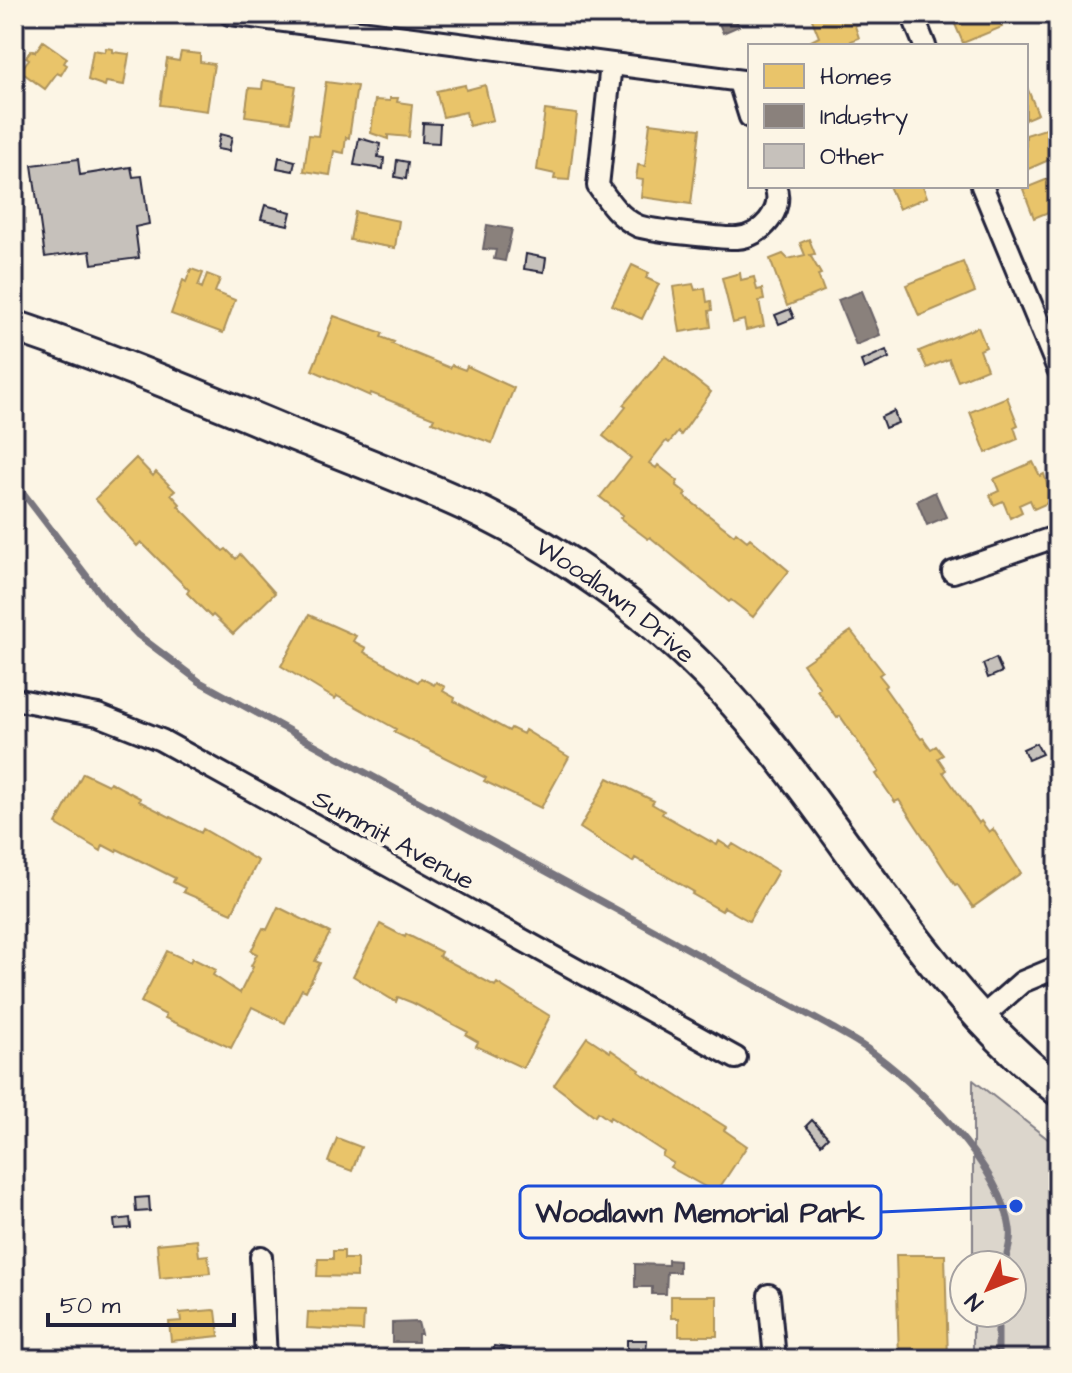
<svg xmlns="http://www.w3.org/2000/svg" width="1072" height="1373" viewBox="0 0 1072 1373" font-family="'Architects Daughter',sans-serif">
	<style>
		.green { fill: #dcd6cc; stroke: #7f7c84; stroke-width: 2 }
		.homes { fill: #e9c46a; stroke: #ad935c; stroke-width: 2 }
		.industry { fill: #8a817c; stroke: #6b6468; stroke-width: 2 }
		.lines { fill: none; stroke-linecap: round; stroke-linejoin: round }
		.stream { stroke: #78757e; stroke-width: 7 }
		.building { fill: #c6c1bb; stroke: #22223b; stroke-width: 2 }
		.street-casing { stroke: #22223b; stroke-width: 26 }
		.secondary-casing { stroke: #22223b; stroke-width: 36 }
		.street { stroke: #fcf5e5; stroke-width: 20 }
		.secondary { stroke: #fcf5e5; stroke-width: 30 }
		.labels { text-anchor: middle; stroke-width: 8; stroke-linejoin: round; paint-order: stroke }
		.street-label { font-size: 26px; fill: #22223b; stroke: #fcf5e5 }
		.leader { fill: none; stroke: #1d4ed8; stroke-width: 3 }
		.callout-dot { fill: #1d4ed8; stroke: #fcf5e5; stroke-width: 3 }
		.callout { fill: #fcf5e5; stroke: #1d4ed8; stroke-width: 3 }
		.callout-label { font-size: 28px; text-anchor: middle; font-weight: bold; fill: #22223b }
	</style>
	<rect width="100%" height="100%" fill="#fcf5e5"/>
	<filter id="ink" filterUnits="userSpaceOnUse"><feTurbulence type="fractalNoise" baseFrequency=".0125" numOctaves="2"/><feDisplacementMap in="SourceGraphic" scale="16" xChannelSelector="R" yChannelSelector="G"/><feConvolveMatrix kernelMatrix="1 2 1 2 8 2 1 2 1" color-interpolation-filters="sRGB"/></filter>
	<g filter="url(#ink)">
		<path class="green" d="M973 1080 1058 1147V1359H973V1313H1012V1265H973Z"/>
		<path class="homes" d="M817 14H854L858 24 855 26 859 38 851 41 853 46H813L811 41 819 37 811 17Z
			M997 14 1002 27 963 43 951 15Z
			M43 41 67 58 64 63 67 65 61 75 57 73 45 89 20 71 29 59 26 57 31 50 35 52Z
			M106 48 113 49V52L129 54 124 85 106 82 105 86 88 80 93 50 105 52Z
			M181 52 200 54V62L214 64 207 111 160 105 167 59 179 61Z
			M263 80 296 86 290 122 245 116 249 88 262 89Z
			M326 82 357 86 349 138 346 137 344 153 334 151 330 175 304 171 309 135 318 136Z
			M465 85 466 90 485 85 493 120 469 126 466 112 443 117 436 91Z
			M1026 85 1038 114 1026 119Z
			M390 98H398L397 102 412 104 409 137 388 135V139L371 133 375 100 390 101Z
			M545 110 577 114 569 180 554 179 555 174 537 170Z
			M650 123 700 129 691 204 641 197 643 180 636 179 638 165 645 166Z
			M1058 125V156L1026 170V135Z
			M1058 175V208L1034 218 1023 189Z
			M889 186H923L927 197 899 209Z
			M355 212 399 221 395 248 350 240Z
			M809 239 815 254 810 255 821 274 818 275 824 291 787 306 770 259 783 254 788 259 805 255 800 243Z
			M963 262 975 292 919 316 906 285Z
			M632 265 649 273 646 278 659 284 642 319 612 305Z
			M191 269 203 273 198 286 202 288 207 274 220 279 215 292 235 300 223 333 171 314 183 280 186 282Z
			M740 273 741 280 754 277 757 290 762 289 764 300 759 301 764 326 746 330 744 320 733 323 722 278Z
			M693 284 695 290 705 288 707 302 711 301 712 310 709 311 711 327 680 332 673 287Z
			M334 316 383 333 381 337 394 342 392 344 450 368 452 365 465 370 467 366 514 388 492 443 432 422 434 418 371 393 370 396 312 370Z
			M978 327 986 347 980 350 987 369 958 381 949 359 927 368 919 351Z
			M665 356 711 392 681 435 678 432 669 443 666 441 649 463 656 468 658 465 678 481 676 485 686 493 684 496 734 535 736 532 747 541 750 538 789 571 753 617 731 600 729 602 650 537 648 539 620 518 623 515 600 497 631 458 603 436 626 407 623 405Z
			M1007 397 1018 425 1014 427 1018 439 986 453 970 412Z
			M136 458 153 476 156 472 175 491 171 494 180 504 178 506 223 551 226 549 236 559 240 554 275 593 233 634 213 615 211 617 187 593 189 590 141 542 137 546 95 499Z
			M1033 462 1040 476 1044 474 1052 501 1034 509 1030 500 1019 505 1022 512 1010 518 1003 501 994 505 990 495 999 491 994 479Z
			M309 615 356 636 353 641 366 648 364 652 418 682 421 678 434 685 436 682 445 687 443 691 455 698 454 701 509 731 511 728 523 734 525 730 569 757 541 808 484 781 486 778 394 732 396 729 337 696 335 699 281 666Z
			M851 631 883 672 879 675 887 685 884 687 921 739 923 738 931 749 936 746 943 755 938 758 946 770 943 772 979 823 981 821 989 832 993 829 1021 873 973 907 957 884 955 885 899 800 895 802 876 774 879 772 840 716 837 718 817 690 820 688 803 664Z
			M83 773 108 785 110 782 140 798 139 801 201 833 203 829 258 861 232 913 183 892 185 888 173 882 175 878 117 849 116 852 103 845 101 851 56 824Z
			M608 778 654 801 652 804 664 811 662 814 717 845 719 841 730 848 733 844 778 871 749 921 724 907 722 911 692 894 694 892 635 858 633 862 580 828Z
			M278 907 330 933 315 961 320 963 306 991 302 989 285 1023 252 1007 231 1048 165 1018 166 1015 141 1002 167 951 190 962 192 958 216 970 213 975 240 993 253 967 251 966 257 954 251 951 263 928 267 930Z
			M380 924 405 937 406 934 441 952 439 956 495 986 497 983 550 1016 523 1068 476 1046 478 1042 466 1035 468 1032 413 1003 398 997 396 1002 353 976Z
			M587 1037 610 1052 611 1050 640 1070 639 1072 726 1127 724 1130 747 1146 716 1193 670 1167 673 1163 662 1156 664 1152 610 1117 609 1120 598 1112 595 1116 554 1085Z
			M337 1138 361 1147 352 1171 328 1162Z
			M197 1240 199 1256 208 1255 210 1273 160 1278 157 1244Z
			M333 1251H344V1259H357V1277L317 1276 318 1259H333Z
			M896 1255H945L948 1359H899Z
			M671 1296H717V1336H679V1318H671Z
			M213 1310 216 1311 219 1336 171 1341 169 1322 181 1321 180 1313Z
			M308 1312 364 1313 363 1331 307 1328Z"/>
		<path class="industry" d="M715 14H733L739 26 723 33Z
			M487 225 512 229 505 261 494 259 496 250 483 249Z
			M862 291 880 335 856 345 838 300Z
			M935 492 946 517 927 525 917 501Z
			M668 1260 679 1261V1272H667L666 1294H652V1287H635V1264L668 1265Z
			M418 1322 421 1334H418V1342H392V1323Z
			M441 1348H468V1359H441Z
			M384 1350H407V1359H384Z"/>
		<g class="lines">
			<path class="stream" d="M14 481 108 604 138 635 200 682 829 1026C841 1033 855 1040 866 1048 916 1082 1002 1167 1010 1229 1012 1240 1007 1254 1004 1265
				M998 1313V1359"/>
		</g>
		<path class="building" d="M423 123 440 124 439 143 422 142Z
			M220 134 232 137 229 151 217 149Z
			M359 138 380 144 378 157 384 158 383 169 354 165Z
			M279 157 295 161 293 171 277 168Z
			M78 159 80 175 131 167 133 177 142 176 149 224 135 227 139 258 92 264 90 251 45 257 32 165Z
			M397 160 408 162 406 179 395 177Z
			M265 205 291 212 288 225 261 219Z
			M526 254 546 258 544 272 524 269Z
			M790 309 794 318 779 324 775 315Z
			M886 350 889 358 864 369 861 361Z
			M894 411 898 423 885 428 881 417Z
			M996 658 1002 672 988 678 983 664Z
			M1036 743 1042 754 1028 760 1023 749Z
			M812 1120 828 1137 821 1144 806 1126Z
			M149 1197 150 1211 136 1212 135 1198Z
			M130 1218 131 1228 115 1229 114 1220Z
			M627 1340H647L646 1352 627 1351Z
			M494 1346 510 1348 509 1359H493Z"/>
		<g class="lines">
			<defs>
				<path id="street" d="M230 14 750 82
					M912 14 925 46
					M611 64 598 186C609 202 620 218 638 226 647 230 725 239 737 238 761 237 785 210 775 186
					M739 82 750 117
					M982 186 1058 369
					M953 572 1058 536
					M14 699 98 715 161 740 736 1058
					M980 1019 1022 982 1058 967
					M261 1257 266 1359
					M769 1295 775 1359"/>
				<g id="secondary">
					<path id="s1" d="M14 326C109 358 201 396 294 435 347 456 402 477 454 500 550 542 649 611 720 687 841 816 919 980 1058 1090"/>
				</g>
			</defs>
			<use href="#street" class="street-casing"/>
			<use href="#secondary" class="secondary-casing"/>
			<use href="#street" class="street"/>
			<use href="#secondary" class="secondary"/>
		</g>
	</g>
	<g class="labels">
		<g class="street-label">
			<text dy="9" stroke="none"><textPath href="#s1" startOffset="664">Woodlawn Drive</textPath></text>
			<text transform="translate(394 839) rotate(29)" y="9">Summit Avenue</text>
		</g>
	</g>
	<path class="leader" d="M1016 1206L881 1212"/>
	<circle class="callout-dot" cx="1016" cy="1206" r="8"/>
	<rect class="callout" x="520" y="1186" width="361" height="52" rx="8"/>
	<g class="callout-label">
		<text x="700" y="1222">Woodlawn Memorial Park</text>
	</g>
	<rect width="1072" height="1373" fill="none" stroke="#fcf5e5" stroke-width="48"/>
	<rect x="24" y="24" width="1024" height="1325" fill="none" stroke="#22223b" stroke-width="3" filter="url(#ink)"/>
	<rect x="748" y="44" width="280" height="144" fill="#fcf5e5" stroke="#a5a1a1" stroke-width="2"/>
	<rect x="764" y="64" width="40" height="24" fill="#e9c46a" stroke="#a5a1a1" stroke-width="2"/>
	<text x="820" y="84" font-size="24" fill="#22223b">Homes</text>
	<rect x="764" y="104" width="40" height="24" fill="#8a817c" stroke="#a5a1a1" stroke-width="2"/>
	<text x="820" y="124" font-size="24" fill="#22223b">Industry</text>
	<rect x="764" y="144" width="40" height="24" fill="#c6c1bb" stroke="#a5a1a1" stroke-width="2"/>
	<text x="820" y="164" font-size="24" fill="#22223b">Other</text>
	<g transform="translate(988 1289) rotate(227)"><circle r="38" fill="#fcf5e5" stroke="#a5a1a1" stroke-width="2"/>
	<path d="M0-6L14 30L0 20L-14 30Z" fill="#c8321e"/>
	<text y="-12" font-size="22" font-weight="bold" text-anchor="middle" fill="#22223b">N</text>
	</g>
	<path d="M48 1313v12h186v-12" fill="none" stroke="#22223b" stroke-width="4"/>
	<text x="60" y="1313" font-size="24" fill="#22223b" stroke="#fcf5e5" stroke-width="6" paint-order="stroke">50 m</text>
</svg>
